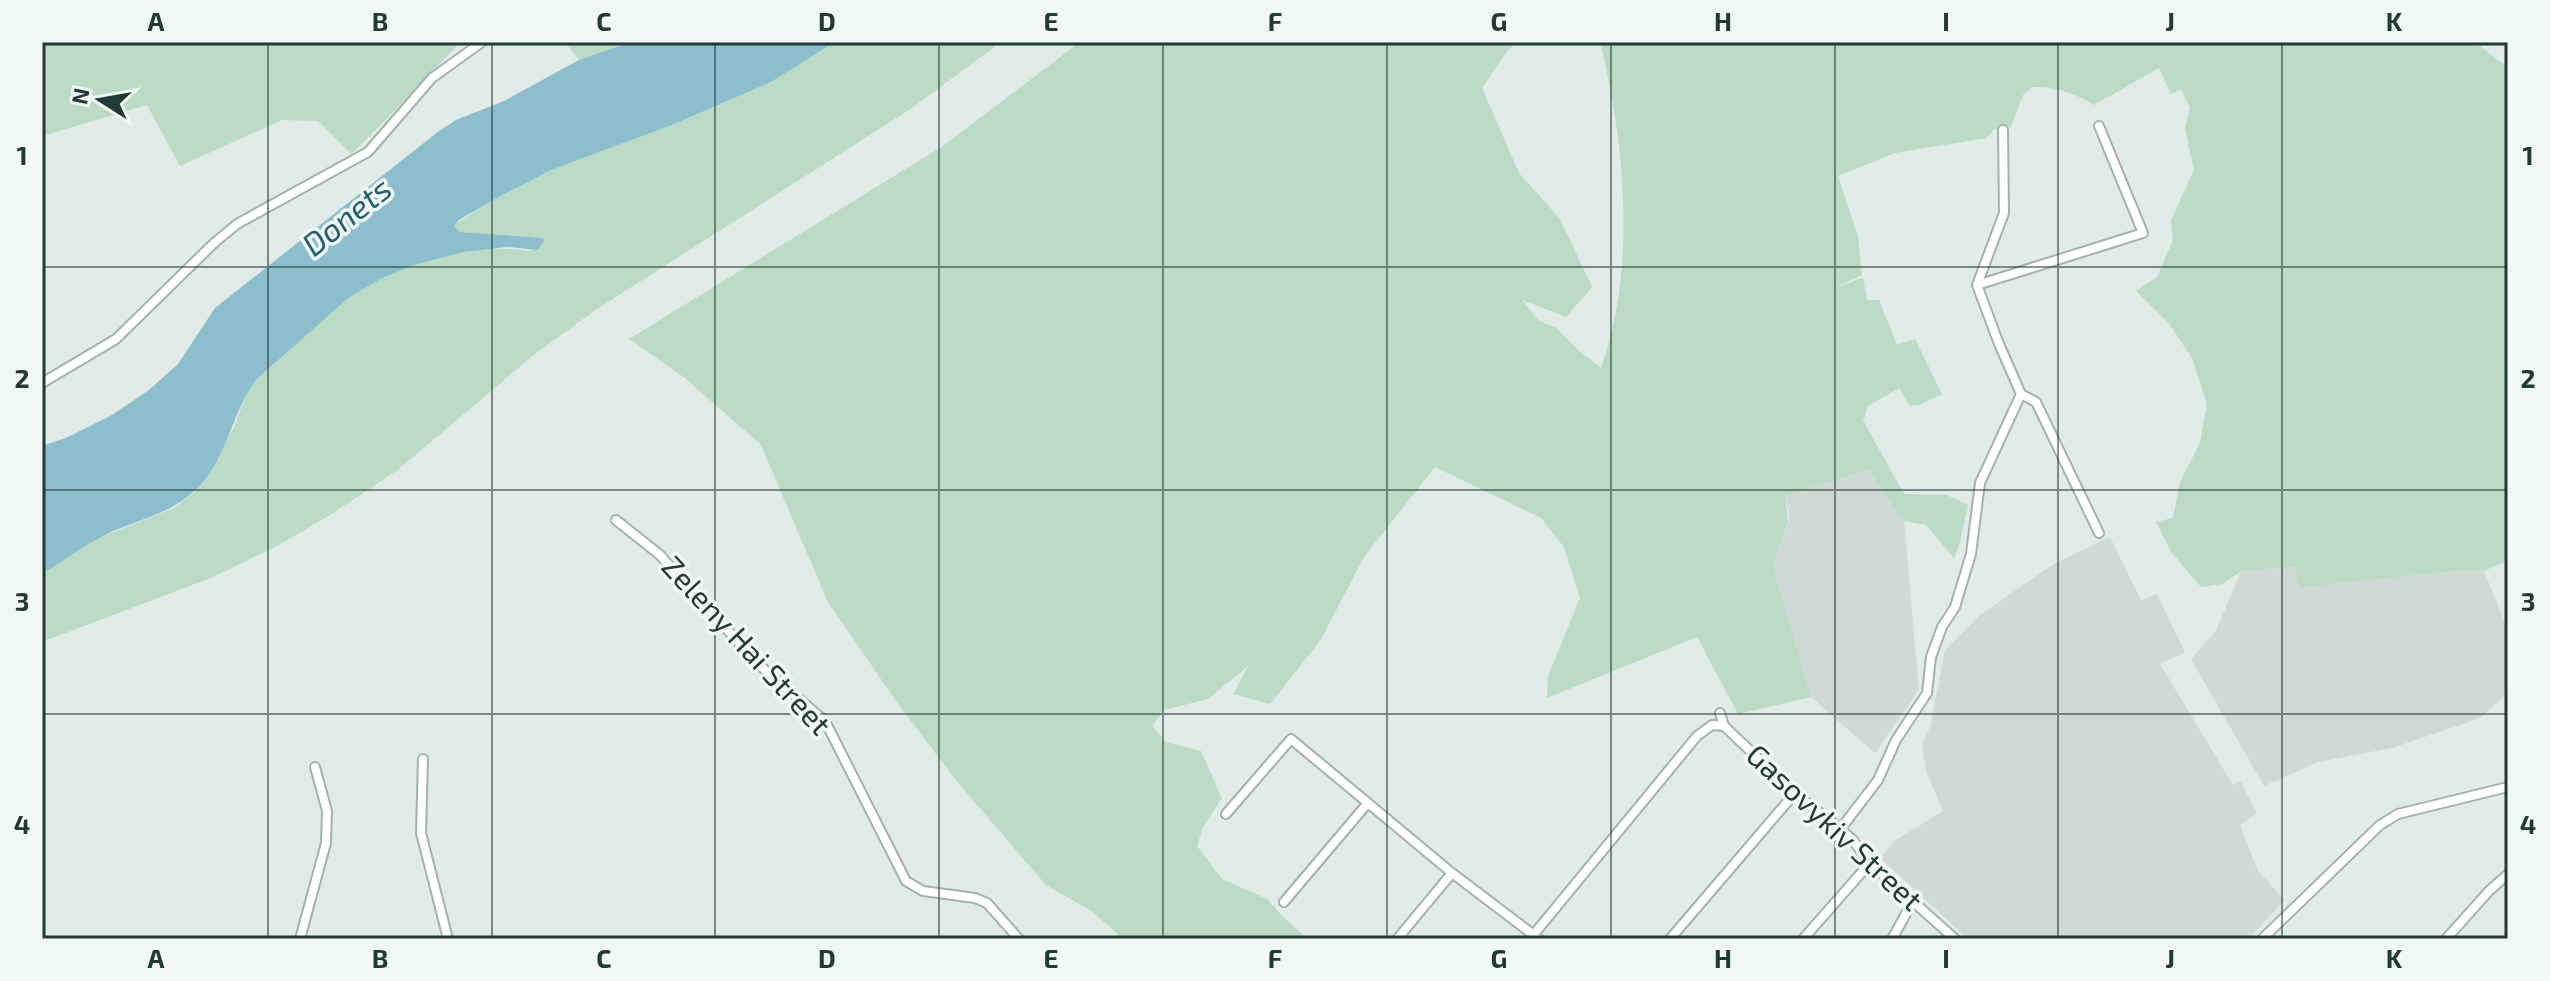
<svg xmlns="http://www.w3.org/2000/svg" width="2550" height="981" viewBox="0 0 2550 981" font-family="'Exo 2',sans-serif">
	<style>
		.built { fill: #cfdad6 }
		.green { fill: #bbdbc6 }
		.water { fill: #8cbecd }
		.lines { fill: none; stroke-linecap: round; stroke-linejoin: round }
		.street-casing { stroke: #a4b2ae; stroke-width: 12 }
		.street { stroke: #fff; stroke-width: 8 }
		.grid { fill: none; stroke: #223a35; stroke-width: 2; stroke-opacity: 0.55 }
		.labels { text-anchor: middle; stroke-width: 7; stroke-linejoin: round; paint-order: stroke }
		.street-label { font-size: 30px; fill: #223a35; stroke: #f1f7f5 }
		.water-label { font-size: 32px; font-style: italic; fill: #205f72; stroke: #f1f7f5 }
		.neatline { fill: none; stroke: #223a35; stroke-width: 3 }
		.grid-label { font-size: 26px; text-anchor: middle; font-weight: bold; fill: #223a35 }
	</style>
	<rect width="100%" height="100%" fill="#e1ebe7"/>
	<path class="built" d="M1870 470 1904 521 1919 690 1875 753 1811 697 1773 566 1790 517 1785 496Z
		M2110 537 2141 600 2157 594 2185 652 2160 664 2233 785 2241 782 2257 813 2240 825 2258 871 2285 900 2248 939H1968L1880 858 1896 840 1943 811 1926 771 1922 745 1930 727 1945 650 1980 615 2055 563Z
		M2297 567 2300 588 2464 570 2484 571 2508 630V692L2482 717 2466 723 2392 748 2318 762 2264 786 2191 659 2216 631 2241 571Z"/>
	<path class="green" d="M42 42H461C423 79 389 118 351 154L318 121 282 120 180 166 147 105 42 136Z
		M565 42H631L579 60Z
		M835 42H1001L912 108 597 309 536 353 399 469 330 515 277 546 213 577 42 642V574L96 539 172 509 194 493 234 427 247 392 256 380C291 352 322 314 358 290 407 260 474 242 530 251L543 238 460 232 455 230 454 225 501 195 551 170 672 125 771 82Z
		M1080 42H1518L1507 51 1482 88 1519 173 1560 219 1592 287 1566 317 1522 300 1538 320 1556 328 1578 350 1601 368C1637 268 1625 143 1600 42H2475L2508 68V560L2484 571 2464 570 2299 588 2296 567 2242 571 2222 584 2201 587 2172 553 2156 522 2173 518 2180 482 2200 443 2207 404 2192 358 2168 322 2136 291 2157 277 2173 240 2171 220 2194 170 2185 129 2190 108 2181 89 2171 94 2159 68 2094 105C2075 93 2055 86 2032 87L2023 95 2011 127 1994 129 1986 138 1895 153 1838 176 1858 236 1862 275 1834 288 1863 278 1867 300H1879L1897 345 1915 339 1942 394 1919 405 1910 406 1899 388 1868 406 1863 420 1904 494 1947 495 1968 505 1959 546 1954 558 1926 525 1904 521 1869 470 1785 496 1788 521 1773 566 1811 697 1738 714 1697 637 1547 698 1548 676 1580 598 1564 547 1541 518 1435 467 1364 557 1320 641 1270 704 1233 694 1249 665 1208 699 1164 710 1152 726 1166 742 1201 751 1222 798 1203 827 1197 846 1222 879 1267 899 1282 916 1308 939H1123L1093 912 1046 885 959 784 898 704 828 602 761 445 685 378 629 339 943 146Z"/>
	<path class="water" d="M631 42H835L771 82 672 125 551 170 502 195 459 220 454 226 460 232 543 238 544 241 538 250 507 247 463 252 414 265 382 278 348 298 256 380C234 409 229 448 206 478 181 511 146 517 111 532 87 543 65 560 42 574V446L68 437 112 415 149 390 178 364 215 308 439 131 456 120 504 101 579 60Z"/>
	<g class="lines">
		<defs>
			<path id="street" d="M2003 130 2004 213 1977 285 1999 344 2021 394 2036 402 2099 533
				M1977 285 2143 233 2099 126
				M42 383 116 339 213 244 237 224 368 152 432 78 482 42
				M616 520 660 555 758 664 825 721 906 881 923 891 975 898 987 903 1019 939
				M1720 713 1724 726 1795 793 1852 839 1870 863 1955 939
				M423 759 421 833 448 939
				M1226 814 1291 739 1452 873 1539 939
				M1839 831 1878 780 1896 740 1927 693 1931 657 1942 627 1955 607 1971 554 1980 483 2021 394
				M1284 902 1367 804
				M1398 938 1452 873
				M300 939 326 843 327 811 315 767
				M1530 939 1697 736 1712 725 1724 726
				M1670 939 1795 793
				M1803 939 1870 863
				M1892 939 1913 901
				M2262 939 2380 825 2398 814 2508 787
				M2446 939 2489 891 2508 874"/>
		</defs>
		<use href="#street" class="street-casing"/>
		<use href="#street" class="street"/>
	</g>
	<path class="grid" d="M268 42V939M492 42V939M715 42V939M939 42V939M1163 42V939M1387 42V939M1611 42V939M1835 42V939M2058 42V939M2282 42V939M42 267H2508M42 490H2508M42 714H2508"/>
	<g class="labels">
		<g class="street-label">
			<text transform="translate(746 646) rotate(47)" y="10">Zeleny Hai Street</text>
			<text transform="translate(1834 828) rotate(43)" y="10">Gasovykiv Street</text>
		</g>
		<g class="water-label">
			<text transform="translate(347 217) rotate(-39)" y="11">Donets</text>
		</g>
	</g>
	<rect width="2550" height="981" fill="none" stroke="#f1f7f5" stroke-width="88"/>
	<g transform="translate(100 100) rotate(281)" stroke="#f1f7f5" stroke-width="6" paint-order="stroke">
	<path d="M0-6L14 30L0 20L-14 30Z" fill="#223a35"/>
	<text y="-12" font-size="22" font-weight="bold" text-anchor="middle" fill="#223a35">N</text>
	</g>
	<rect x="44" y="44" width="2462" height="893" class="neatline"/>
	<g class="grid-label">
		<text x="156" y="31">A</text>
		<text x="380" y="31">B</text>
		<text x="604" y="31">C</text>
		<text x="827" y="31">D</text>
		<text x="1051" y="31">E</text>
		<text x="1275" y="31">F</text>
		<text x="1499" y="31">G</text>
		<text x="1723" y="31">H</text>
		<text x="1946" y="31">I</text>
		<text x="2170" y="31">J</text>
		<text x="2394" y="31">K</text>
		<text x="22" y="165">1</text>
		<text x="2528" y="165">1</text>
		<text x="22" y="388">2</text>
		<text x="2528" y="388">2</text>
		<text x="22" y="611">3</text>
		<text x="2528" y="611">3</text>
		<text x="22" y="834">4</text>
		<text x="2528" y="834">4</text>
		<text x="156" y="968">A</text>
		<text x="380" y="968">B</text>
		<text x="604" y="968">C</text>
		<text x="827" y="968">D</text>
		<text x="1051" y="968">E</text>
		<text x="1275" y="968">F</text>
		<text x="1499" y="968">G</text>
		<text x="1723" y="968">H</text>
		<text x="1946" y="968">I</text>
		<text x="2170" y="968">J</text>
		<text x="2394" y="968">K</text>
	</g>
</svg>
